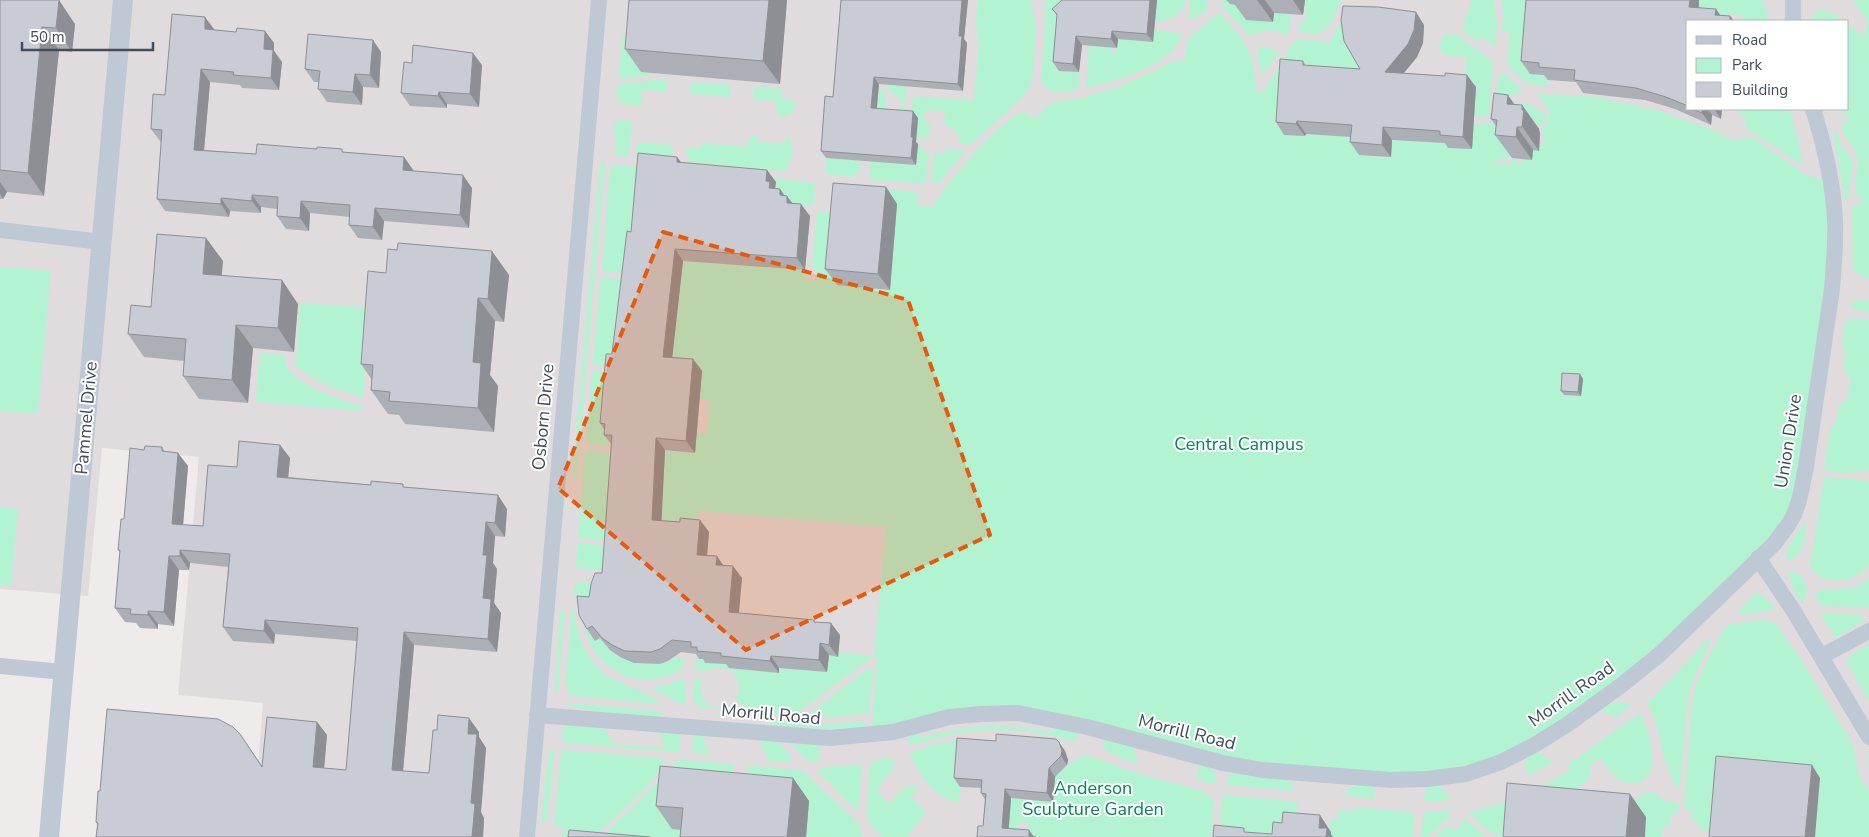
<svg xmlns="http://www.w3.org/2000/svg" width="1869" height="837" viewBox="0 0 1869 837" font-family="'Nunito Sans',sans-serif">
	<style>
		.education { fill: #e0dcdd; fill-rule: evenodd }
		.green { fill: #b2f3d2 }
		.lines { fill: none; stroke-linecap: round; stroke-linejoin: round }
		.minor { stroke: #bfc9d5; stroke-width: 16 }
		.tertiary { stroke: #bfc9d5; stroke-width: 20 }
		.wall { fill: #adafb6 }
		.shaded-wall { fill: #8d8f94 }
		.building { fill: #c9ccd4; stroke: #8d8f94 }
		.marked { fill: #e8590c; fill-opacity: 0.2; stroke: #e8590c; stroke-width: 4; stroke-dasharray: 10 6; stroke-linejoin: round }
		.labels { text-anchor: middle; stroke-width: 4; stroke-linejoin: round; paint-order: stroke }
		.street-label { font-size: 18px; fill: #424c5b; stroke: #fff }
		.park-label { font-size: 18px; fill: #0b8354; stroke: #fff }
	</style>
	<rect width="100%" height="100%" fill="#efebeb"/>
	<path class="education" d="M0 0H1869V837H252L263 703 178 695 199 457 102 448 88 596 0 589ZM1688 21H1848V109H1688Z"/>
	<path class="green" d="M978 0H1031L1036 27 1034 65 1032 80 1028 90 1020 100 970 145 960 144 957 132 945 124V111L926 110 923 117 927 122 930 123 929 135H925V139L916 138 911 118 913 97 974 100 979 45 976 23Z
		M1045 0H1062L1068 8 1059 71 1079 72V85L1076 90C1062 93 1049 96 1041 81L1045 31Z
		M1157 0H1185C1184 15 1168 21 1155 22Z
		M1190 0H1205L1208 6 1205 11 1189 21Z
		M1224 0 1241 5 1272 22 1274 13 1280 8 1292 9 1288 36C1276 29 1262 29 1249 36L1220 4Z
		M1305 0H1341C1333 20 1326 43 1300 31L1298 27 1302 20H1306Z
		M1472 0H1494L1497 24 1496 47 1482 37 1478 42 1462 31Z
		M1501 0H1536L1530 74 1548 75V86C1523 85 1524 81 1507 64L1510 32 1502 31 1504 16Z
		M1699 0H1762L1767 10 1768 21H1743V16L1727 14 1725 21 1693 10Z
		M1853 0H1869V278L1859 276 1853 267 1852 211 1853 207 1860 204 1861 198 1855 194 1858 158 1843 131V122L1848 121 1847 115 1836 109H1848V24L1863 37 1868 22Z
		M1820 9 1832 13 1844 21H1812L1813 16Z
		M1219 12C1246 43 1254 48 1256 91L1263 92 1294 41 1299 39 1330 42 1344 16 1370 71 1289 72 1305 136 1306 134 1448 143 1474 124 1492 123 1509 104C1528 101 1532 105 1547 116V119L1541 124 1509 129 1512 156 1504 159 1495 160 1493 163 1510 164 1514 158 1516 159V164H1521V159L1532 160 1533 150 1539 151V144H1543L1544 134 1541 133 1542 128 1548 122 1549 110 1539 97 1538 94 1598 97 1662 112 1710 129 1728 139 1739 140 1750 136 1798 169 1805 176 1830 181 1835 221 1806 467 1774 544 1568 724 1466 774H1308L1018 713 893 732 872 726 877 658 874 656 793 716 753 712 736 700C743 688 739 670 723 668 714 667 707 672 698 671L694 661H699V659L729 664V668L778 673 779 668 827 672 829 655 837 656 838 652 874 656 886 527 701 511 695 519 661 532 665 450 695 453 696 434H707L710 401 699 399 671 369 685 249 703 262 807 270 806 280H815L817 268H812L817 212H830L827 241 841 243 840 185 916 192 918 196 917 206 932 208C943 188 1005 111 1026 112L1029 116 1039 117C1041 112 1044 108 1048 105 1059 99 1071 101 1083 98 1115 88 1144 78 1173 61L1176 60 1179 62 1185 59 1188 39Z
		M1154 30 1180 33C1179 64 1111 83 1086 88L1089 45 1111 47V52L1116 53 1118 39 1153 42Z
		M645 31 641 72 652 73 649 75 623 79 620 77 619 74 622 36Z
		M1449 33 1460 37 1491 60 1493 64 1489 116 1474 117 1476 88 1465 80 1466 57C1456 56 1444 58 1439 47L1443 36Z
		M1262 47 1279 51 1264 74 1261 72 1257 49Z
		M1503 72 1523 91 1499 100 1496 96 1498 78Z
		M662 79H667L666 92 642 90 641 106C624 105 614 106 617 85Z
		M691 82 731 85 730 97 690 94Z
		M879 85 886 96 885 110 898 111 899 106H906L905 117 876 115Z
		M885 85 906 86V103L900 102V97L895 96Z
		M754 87 783 89 782 99 793 100 796 104C795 112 790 114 784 117 775 114 776 110 776 101L753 99Z
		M1735 109H1789L1799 143 1803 165 1747 129 1744 116 1735 111Z
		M623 120 632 121 629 154 627 157 615 155 617 137 613 136 615 122Z
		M1836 130 1842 147 1852 159 1853 167 1848 199 1845 201 1833 132Z
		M755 134 757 142 784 144 787 137H789C796 148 791 160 786 171L689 162 686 147 701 148V143L747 147 749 138Z
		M640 142 671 145 674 161 636 157 637 145Z
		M917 147 924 148V152L929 153 926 181 924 183 873 180 870 178V161L916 165Z
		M945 149 964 150 965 151 943 178 935 185 931 181 934 153 944 154Z
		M826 158 860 160 859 172 854 177 828 175 825 170Z
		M605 162 576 481 572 480 600 164Z
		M614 165 645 167 631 274 602 271 610 168Z
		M712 173 815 183 814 202 811 205 788 203 775 193V182Z
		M0 267 51 271 38 414 0 411Z
		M601 277 631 280 614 367 595 365 593 363Z
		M1859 300 1869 301V313L1856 310 1850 306V303Z
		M300 303 370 308 363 398 323 384 296 367Z
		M1855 318 1869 320V470L1841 473 1825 470V463L1831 426 1835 424 1840 405 1847 399 1851 381 1844 368 1846 353 1842 347 1845 323 1850 319Z
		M260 353 285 355C285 357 284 360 285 362 289 383 344 401 362 407L361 411 256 402Z
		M595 371 614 373 613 443H608L607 446 589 444 586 441 592 372Z
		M588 450 607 452V454L620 455 615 541 578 538 585 453Z
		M1827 477 1869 481V565C1863 570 1856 577 1849 579 1836 582 1815 580 1810 566L1823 486 1824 481Z
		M0 507 18 509 11 586 0 585Z
		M1805 522C1809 535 1801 560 1786 560L1788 547Z
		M578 543 608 546 607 571 576 568Z
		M1788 571C1804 572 1813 589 1802 603L1795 593Z
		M1869 578V608L1826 606 1817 602V594L1819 590 1855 588Z
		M581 582 603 585 598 602C589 599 580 599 573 592L575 584Z
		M1756 593 1763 596 1775 608 1772 610 1741 615 1739 610Z
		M572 609 576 612C574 636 591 666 611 678 625 685 640 691 654 698L658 700V702L655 704 575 696 568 693 566 679Z
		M560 610 565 611 558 692H555Z
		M1825 613 1860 615 1863 621 1836 638 1822 617V614Z
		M582 614C603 641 619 667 657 664 668 663 672 657 683 657V669C636 698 587 666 582 614Z
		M1765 620 1777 625 1801 660 1853 745 1859 775 1869 792V837H1815L1820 778 1714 832 1701 831V825L1695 824V819L1690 818 1691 810 1684 808 1692 703 1695 688 1709 656 1726 626 1729 624Z
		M1708 639H1710V642L1689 690 1680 787 1674 786C1672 775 1668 767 1664 756 1658 738 1659 721 1647 704Z
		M1869 644V702L1846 661 1850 656Z
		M869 668 873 671 869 713 833 717 810 715 811 712Z
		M682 678 685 682 686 702 684 705 651 688 673 683Z
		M698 678 702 680C696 702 713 715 733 704L736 709 734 711 700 707 694 700 693 681Z
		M1619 701 1631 705 1616 717 1598 709Z
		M567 703 661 711V716C640 714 582 713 566 704Z
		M1640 713C1649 729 1664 775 1637 783 1630 784 1620 781 1615 777 1609 772 1605 764 1601 758L1589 766 1591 775 1586 782 1551 805 1525 796 1571 770 1567 765Z
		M773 720 821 724 865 722 868 726C835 731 803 728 770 725V721Z
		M570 724 604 726 613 744 666 748 659 731 680 733V751L676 752 566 743 562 740 564 725Z
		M1053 725 1079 731 1076 741 1027 731 990 730 958 733 915 744 907 743 910 734 918 731 920 738C966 726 1005 722 1051 732Z
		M694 734 702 735 710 755 692 753Z
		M1103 738 1133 745 1138 764 1109 753 1103 745Z
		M964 739V747L959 803C935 797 918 776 910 753L932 745Z
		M759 740 776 741 791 756V761L788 762 768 761Z
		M790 743 821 745V747L819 748 820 761H808Z
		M553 749 554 752 547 822 541 821 549 750Z
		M563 750 659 758 663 760C664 776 607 826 593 837H557H563L564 826 554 825 561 754Z
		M1538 752 1553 762 1531 774H1526L1525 764 1527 757Z
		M1084 755H1087L1139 774 1203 791 1214 800 1211 837H1027L1028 823 1019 822 1018 830 998 828 1010 816 1011 798 1061 772 1067 765Z
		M886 758H893V769L876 791 889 804 905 787 913 785 918 790 911 797 926 812 908 835 909 837H882L869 823 867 814 870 766 873 761Z
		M680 760 734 764 732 781 699 832 698 837H601L634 807 674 763Z
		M1200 763C1212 768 1217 771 1216 784L1196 779Z
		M859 764 862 768 858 812 819 772V770L822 768Z
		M747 765 803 771 859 824 862 837H806L809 801 757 784V775L747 773Z
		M1235 772 1286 779 1291 782 1294 791 1226 785 1229 776Z
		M1438 784 1451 799 1434 802 1426 801 1424 798 1428 785Z
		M1356 785 1375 786 1374 799 1346 796 1347 790Z
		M1652 792 1658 794 1664 801 1678 802 1677 814H1671L1669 827 1663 826 1662 837H1645L1646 817 1631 803 1645 793Z
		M1227 795 1298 802 1294 837H1219L1222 798Z
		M1512 801 1508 837C1492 837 1479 824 1469 812Z
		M1354 807 1412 812 1414 815 1413 837H1331L1329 832 1330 819 1338 820 1339 810 1353 811Z
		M1448 810 1450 816 1428 837H1421L1423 816 1426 812Z
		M1464 818 1486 837H1436L1447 826 1455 829H1458Z"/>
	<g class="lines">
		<path class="minor" d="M1793 0V21
			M0 230 102 242
			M1758 558 1793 610 1869 737
			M1822 656 1869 631
			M0 666 63 672
			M537 715 830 738 893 732 949 717 981 714 1018 713 1087 727 1223 763 1262 770 1391 780 1427 779 1466 774 1501 762 1536 744 1568 724 1623 684 1660 654 1774 544 1788 525 1794 515 1799 501 1806 467 1832 289C1834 266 1836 242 1835 219 1833 182 1824 144 1813 109
			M527 837 599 0"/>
		<path class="tertiary" d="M49 837 123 0"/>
	</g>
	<path class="wall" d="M0 0 75 24 72 52 59 50 44 196 7 192 3 199H0Z
		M787 0 780 84 641 72 625 49Z
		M841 0H968L964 39 967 43 963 91 879 84 877 108 918 118 916 142 918 144 916 165 826 158 821 151 833 97Z
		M1157 0 1153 42 1118 39 1117 48 1082 45 1079 72 1059 71 1053 62 1057 16 1052 9Z
		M1226 0H1305L1303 15 1274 13 1273 22 1246 20 1235 5 1230 4Z
		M1526 0H1699V8L1716 9 1720 15 1730 16 1734 21H1688V109H1722L1721 119 1712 115 1711 125 1675 109 1645 100 1583 93 1576 82 1548 80 1544 75 1530 74 1521 61Z
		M1424 25 1423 43 1417 57 1403 74 1476 87 1472 149 1448 148 1445 143 1392 140 1391 157 1359 155 1350 142 1351 137 1306 134 1305 136 1284 135 1276 122 1303 61 1306 66 1360 69Z
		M214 29V30L236 32 265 31 274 43V51L282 62 279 90 242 88 240 85 210 82 204 150 256 154 344 152 404 157 413 170V171L472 188 469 228 384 221 382 240 358 238 349 225 350 217 310 213 309 231 286 229 277 216V209L261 207V213L230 211 229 217 165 211 157 199 161 142 160 141 151 129 165 95Z
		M381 52 379 88 363 87 362 105 327 102 318 89 319 82H314L305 69Z
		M482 65 479 107 447 104V108L410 106 401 93Z
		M1515 105H1522L1539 129V130L1540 133 1539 151 1533 150 1532 160 1512 158 1495 135 1496 126 1491 119Z
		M677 157 681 163 767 170 776 182 775 188 785 196 792 203 810 216 805 270 683 261 672 357 693 359 702 371 695 453 665 450 661 521 680 522 700 520 709 532 707 556 742 578 738 613 814 620 815 622 840 635 838 657 829 655 827 672 779 668V673L729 668 726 664 705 663 703 659H699L696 654 681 652 668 661 660 664 634 663 620 657 610 650 600 638 595 641 587 629 589 597 602 573 612 445 604 435 605 431 600 423 631 232Z
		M886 187 897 204 890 290 837 285 825 269Z
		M206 238 223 261 221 275 298 304 294 352 253 348 248 403 199 399 183 376 184 361 144 357 128 334Z
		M386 273 509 275 504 322 495 321 490 375 498 386 494 432 405 424 399 415 388 414 371 390 372 380 361 364Z
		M1580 374 1583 379 1581 396 1564 395 1561 391Z
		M280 445 290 458 288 477 405 488 507 509 505 537 495 536 493 563 497 569 494 603 501 613 497 652 414 645 403 771 429 773 479 732V737L486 748 481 812 484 818 483 837H96L97 825 96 822 100 791 240 734 262 766 317 722 327 735 324 768 346 770 357 641 275 634 274 644 233 641 223 627 228 567 190 563 189 570H179L174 626 158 624V629L140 628 136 623 125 622 115 608 120 553 118 550 124 519 144 450 162 447 165 452 188 466 183 525 203 526 237 467Z
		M1065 751 1068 760 1067 765 1055 777 1053 802 1011 798 1009 828 983 826 985 800 981 793V788L960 787 954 778Z
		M793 778 809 801 806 837H680L681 830 672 829 656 806Z"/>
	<path class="shaded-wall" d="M59 0 75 24 72 52 56 28Z
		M769 0H787L780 84 763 61Z
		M962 0H968L964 39 967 43 963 91 958 84 959 36Z
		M1150 0H1157L1153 42 1147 34Z
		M1257 0H1265L1274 13 1273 22Z
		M1293 0H1305L1303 15Z
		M1690 0H1699L1698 20 1689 7Z
		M1716 9 1724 21 1715 15Z
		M1416 12 1424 25 1423 43 1417 57 1394 85 1385 72Z
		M1730 16 1734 21H1730Z
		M205 17 214 29 213 42 205 29Z
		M42 27 59 50 44 196 28 173Z
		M265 31 274 43V51L282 62 279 90 271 78 264 49Z
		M1112 31 1118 39 1117 48 1111 39Z
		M1076 36 1082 45 1079 72 1073 64Z
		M373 40 381 52 379 88 370 75Z
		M473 53 482 65 479 107 470 94Z
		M201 69 210 82 203 162 194 150Z
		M355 74 363 87 362 105 353 92Z
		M1467 75 1476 87 1472 149 1463 137Z
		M874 77 879 84 876 115 871 108Z
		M439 92 447 104V108L438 96Z
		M1508 95 1523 117 1522 110V105L1539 129V130L1540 133 1539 151 1507 104Z
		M1702 109H1708L1712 115 1711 125 1702 113Z
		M1714 109H1722L1721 119Z
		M913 111 918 118 916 142 918 144 916 165 911 158V137Z
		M1297 121 1306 134 1305 136 1296 124Z
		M1383 127 1392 140 1391 157 1382 145Z
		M1517 127 1533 150 1532 160 1516 137Z
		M404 157 413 170 412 183 403 170Z
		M677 157 686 169 677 162Z
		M767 170 776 182 775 189 769 188 766 181Z
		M463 175 472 188 469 228 460 215Z
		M0 182 7 192 3 199 0 194Z
		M886 187 897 204 890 290 878 274Z
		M780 189 787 199V196L796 208 795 215 780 195Z
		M252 195 261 207V213L252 201Z
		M221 198 230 211 229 217 221 204Z
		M301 201 310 213 309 231 300 218Z
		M801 204 810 216 805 270 797 258Z
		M375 208 384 221 382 240 373 227Z
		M206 238 223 261 220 297 203 274Z
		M675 249 683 261 671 369 663 357Z
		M492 251 509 275 504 322 488 299Z
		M282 280 298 304 294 352 278 328Z
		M478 298 495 321 490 375 498 386 494 432 478 408 473 362Z
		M236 325 253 348 248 403 232 380Z
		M693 359 702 371 695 453 686 441Z
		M1580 374 1583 379 1581 396 1578 392Z
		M656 438 665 450 661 532 652 520Z
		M280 445 290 458 287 490 277 477Z
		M178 453 188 466 182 537 172 524Z
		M498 495 507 509 505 537 495 523Z
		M700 520 709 532 706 567 697 555Z
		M486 522 495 536 493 563 497 569 494 603 501 613 497 652 488 639 483 598V555Z
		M180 550 190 563 189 570 180 556Z
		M169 556 179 570 174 626 164 612Z
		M717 556 725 568 716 565Z
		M733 566 742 578 738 624 729 612Z
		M148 611 158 624V629L148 615Z
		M265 620 275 634 274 644 264 631Z
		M831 623 840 635 838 657 829 645Z
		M404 632 414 645 402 783 392 770Z
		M820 643 829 655 827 672 819 660Z
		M771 656 779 668V673L770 661Z
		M469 718 479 732V737L486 748 481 812 484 818 483 837H472L468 734Z
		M317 722 327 735 323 781 313 767Z
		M1059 742 1065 751 1068 760 1067 765 1061 756Z
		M1812 765 1820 778 1815 837H1805Z
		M1049 768 1055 777 1053 802 1047 793Z
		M793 778 809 801 806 837H787Z
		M1005 789 1011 798 1008 836 1002 828Z
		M1630 794 1646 817 1645 837H1626Z
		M1320 815 1331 832V834L1333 837H1325L1319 828Z
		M1029 830 1034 837 1029 836Z"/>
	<path class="building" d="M0 0H59L56 28 42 27 28 173 0 170Z
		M629 0H769L763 61 625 49Z
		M841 0H962L959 36H962L958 84 874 77 871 108 913 111 911 137H913L911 158 821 151 825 96 833 97Z
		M1062 0H1150L1147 34 1112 31 1111 39 1076 36 1073 64 1053 62 1057 14 1052 9Z
		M1526 0H1690L1689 7 1716 9 1715 15 1730 16V21H1688V106L1666 97 1636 88 1574 80 1575 70 1539 67V63L1521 61Z
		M1343 6 1378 7 1416 12 1414 30 1408 44 1385 72 1445 76V73L1467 75 1463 137 1440 135V131L1383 127 1382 145 1350 142 1352 125 1297 121 1296 124 1276 122 1280 59 1303 61V65L1360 69 1344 41 1341 20Z
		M172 14 205 17V29L236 32 237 28 265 31 264 49 273 50 271 78 233 75 234 72 201 69 194 150 256 154 257 144 317 149V147L342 149V152L404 157 403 170 463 175 460 215 375 208 373 227 349 225 350 205 301 201 300 218 277 216 278 197 252 195V201L221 198V204L157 199 162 130 151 129 153 94 165 95Z
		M308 34 373 40 370 75 355 74 353 92 318 89 320 71 305 69Z
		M413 45 473 53 470 94 439 92 438 96 401 93 404 62 412 63Z
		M1494 93 1508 95 1507 104 1522 105V110H1524L1522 127H1517L1516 137 1495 135 1497 120 1491 119Z
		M1693 109H1702V113Z
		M638 153 677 157V162L767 170 766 181 770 182 769 188 780 189V195L787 196V203L801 204 797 258 675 249 663 357 693 359 686 441 656 438 652 520 680 522V518L700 520 697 555 717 556 716 565 733 566 729 612 814 620V622L831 623 829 645 820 643 819 660 771 656 770 661 721 656V653L697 651V647H691V642L672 640 660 649 651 652 625 651 612 645 602 638 592 626 587 629 579 615 577 596 589 597 591 584 595 573H602L612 435H604L605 424 600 423 606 354H612L627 231 631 232Z
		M833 183 886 187 878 274 825 269Z
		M157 234 206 238 203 274 282 280 278 328 236 325 232 380 183 376 186 339 128 334 131 305 151 307Z
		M398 243 492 251 488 299 478 298 473 362 481 363 478 408 389 401 390 392 371 390 373 365 361 364 368 271 386 273 388 249 397 250Z
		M1562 373 1580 374 1578 392 1561 391Z
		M239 441 280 445 277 477 371 485V481L403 484V487L498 495 495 523 486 522 483 555H487L483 598 491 599 488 639 404 632 392 770 429 773 433 730H437L438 715 469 718 468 734H477L471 803 475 804 472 837H96L98 823 96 822 98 791H100L107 709 218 719 233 727 240 734 262 767 267 717 317 722 313 767 346 770 358 628 265 620 264 631 223 627 230 554 180 550V556H169L164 612 148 611V615L130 614 131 609 115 608 120 550H118L121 519H124L130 448 144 450 145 446 162 447V451L178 453 172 524 203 526 208 465 237 467Z
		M996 734 1056 739 1059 742 1062 751 1061 756 1049 768 1047 793 1005 789 1002 828 1029 830V836L1036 837H977L978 826H983L986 794 981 793 982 780 954 778 957 738 996 741Z
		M1716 756 1812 765 1805 837H1709Z
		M660 766 793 778 787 837H680L683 808 656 806Z
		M1507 783 1630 794 1626 837H1503Z
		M1283 812 1320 815 1319 828H1327L1326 837H1213L1214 825 1244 828V832L1272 834 1273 822 1282 823Z
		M569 830 650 837H568Z"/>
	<path class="marked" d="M663 232 908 300 990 535 746 650 558 488Z"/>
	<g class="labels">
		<g class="street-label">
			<text transform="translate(543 417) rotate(-85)" y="6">Osborn Drive</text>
			<text transform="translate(86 418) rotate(-85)" y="6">Pammel Drive</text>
			<text transform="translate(1788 441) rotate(-81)" y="6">Union Drive</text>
			<text transform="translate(1571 694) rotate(-35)" y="6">Morrill Road</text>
			<text transform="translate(771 714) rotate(5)" y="6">Morrill Road</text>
			<text transform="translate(1187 732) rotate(14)" y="6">Morrill Road</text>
		</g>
		<g class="park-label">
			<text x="1239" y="450">Central Campus</text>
			<text x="1093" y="794">Anderson<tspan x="1093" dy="21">Sculpture Garden</tspan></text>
		</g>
	</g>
	<rect x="1686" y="20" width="162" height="90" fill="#ffffff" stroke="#b3b7bd"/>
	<rect x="1696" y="36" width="25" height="8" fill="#bfc9d5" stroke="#b3b7bd"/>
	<text x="1732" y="45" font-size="15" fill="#424c5b">Road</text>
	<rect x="1696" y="58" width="25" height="15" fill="#b2f3d2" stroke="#b3b7bd"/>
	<text x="1732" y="70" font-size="15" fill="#424c5b">Park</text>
	<rect x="1696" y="82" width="25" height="15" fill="#c9ccd4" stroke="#b3b7bd"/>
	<text x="1732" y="95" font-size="15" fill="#424c5b">Building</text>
	<path d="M22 42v8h131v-8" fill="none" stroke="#424c5b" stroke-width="2.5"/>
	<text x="30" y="42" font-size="15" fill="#424c5b" stroke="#ffffff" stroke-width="4" paint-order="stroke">50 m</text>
</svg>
